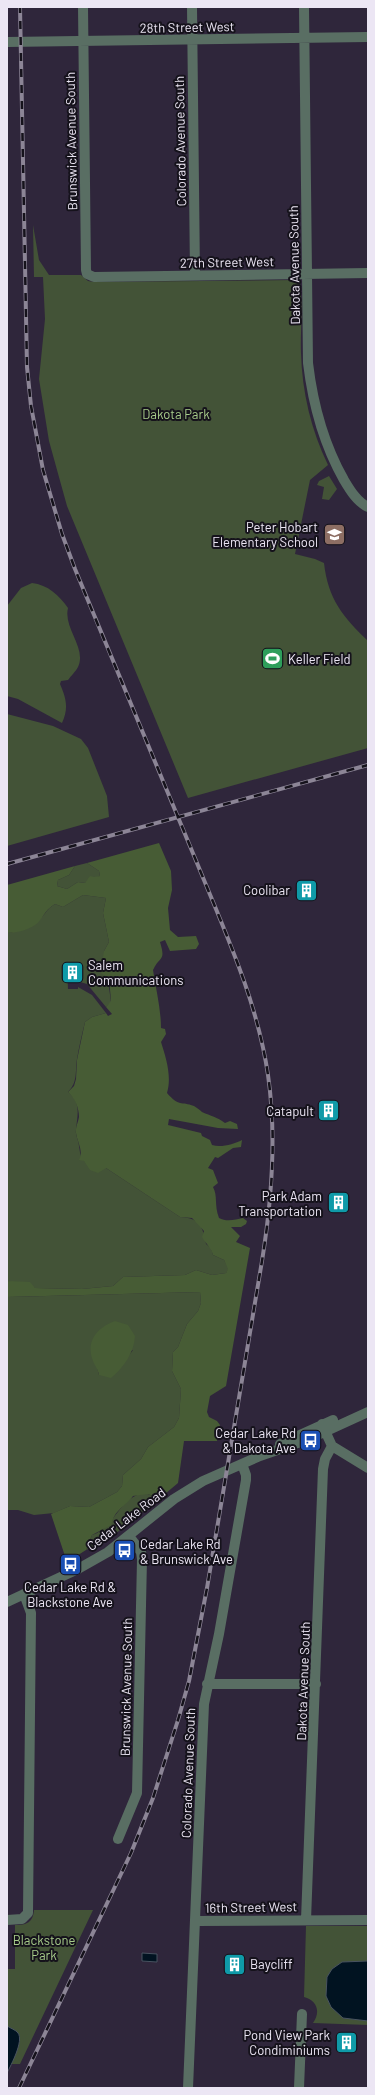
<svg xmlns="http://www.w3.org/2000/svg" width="375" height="2095" viewBox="0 0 375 2095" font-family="Barlow,sans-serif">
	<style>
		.green { fill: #435337; fill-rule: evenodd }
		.forest { fill: #475c35 }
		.water { fill: #011321; stroke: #485260 }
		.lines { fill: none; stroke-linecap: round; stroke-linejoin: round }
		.minor { stroke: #596e63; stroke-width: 10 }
		.rail-casing { stroke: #8c8596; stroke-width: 4 }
		.rail { stroke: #15121b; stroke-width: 2.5; stroke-dasharray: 8; stroke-linecap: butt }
		.labels { text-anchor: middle; stroke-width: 4; stroke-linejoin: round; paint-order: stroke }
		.street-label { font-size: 13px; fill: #ece6f4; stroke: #15121b }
		.park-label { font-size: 13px; fill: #a7cc8a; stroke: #15121b }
		.poi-label { font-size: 13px; fill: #ece6f4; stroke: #15121b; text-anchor: end }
	</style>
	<rect width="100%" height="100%" fill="#2f263b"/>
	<path class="green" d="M33 225 39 260 49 275H81L88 281 94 282 295 280 299 282C304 304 300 330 301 353 302 392 311 430 328 465L310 480 295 554 315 559 324 563C328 599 343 617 368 641V748L188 798 67 506 49 441 39 379 45 319 43 277H34Z
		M329 476 337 489 329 500 322 499 324 487 317 485 319 481Z
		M32 583C48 585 59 595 68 608 63 628 87 648 78 667 76 671 71 676 68 680L61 681 60 684C66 698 69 708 62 723L18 699 7 696V606L21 588Z
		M7 714 53 726 81 739 88 748 107 796 109 817 7 846Z
		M87 863 99 871 100 876 85 883 78 882 67 889 57 886 58 880 69 875 75 866Z
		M83 895 106 898 103 913 109 942 104 951 111 1002 106 1007 87 984 80 982 78 978 77 965 67 966 68 989H78V987L92 995 106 1013 92 1017 85 1022C82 1034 79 1047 77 1059 75 1072 78 1082 68 1092 82 1103 77 1116 76 1130 75 1135 79 1141 79 1146 80 1151 80 1157 84 1161L106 1168 180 1217C199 1218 203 1226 206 1244L211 1248 213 1255 224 1260 229 1269 226 1273 212 1275 196 1270 185 1275 123 1277 113 1286 82 1289 35 1288 7 1281V933C18 932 30 926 39 919 46 915 45 910 55 904L63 907Z
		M200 1292 201 1303 198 1311 187 1324 178 1347 173 1352 172 1371 181 1389 179 1418 174 1427 148 1447 141 1459 123 1475 122 1486 117 1492 89 1507 70 1506 54 1513 34 1515 18 1510H7V1297ZM133 1350 127 1358 99 1375 97 1367Z
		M140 1494H148L159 1499 105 1542 86 1550 92 1535C113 1529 119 1500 140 1494Z
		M34 1910H93L20 2064H7V1969H15V1925C26 1925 33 1923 34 1910Z
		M306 1926H368V2025L313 2023C321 2012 317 2000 304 1997Z"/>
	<path class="forest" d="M159 843 171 871 172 890 168 908 170 930 178 937 196 936 199 944 196 949 170 951 165 940 160 942C166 962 160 955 153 970 156 990 161 1009 161 1028L165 1029 166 1034 161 1042C166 1058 172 1076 167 1093 179 1107 181 1101 194 1106 197 1108 200 1110 202 1112 211 1116 217 1117 225 1123L230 1121 237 1124 238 1129 218 1128 169 1119 168 1125 201 1133 202 1136 210 1140 212 1145C221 1148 234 1144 242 1140L241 1147 233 1148 218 1158 215 1157 208 1168 213 1170 218 1183 213 1187C218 1196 214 1205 219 1218 226 1222 235 1220 243 1218L247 1221 246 1224 241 1227H231L240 1236 236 1242 250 1248 226 1386 210 1396 207 1412 209 1417 217 1421 220 1425 217 1441H184L178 1483 159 1499 148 1494 133 1496C124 1508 115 1509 111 1525L92 1535 86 1550 67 1562 51 1514 70 1506 89 1507 117 1492 122 1486 123 1475 141 1459 148 1447 174 1427 179 1418 181 1389 172 1371 173 1352 178 1347 187 1324 198 1311 201 1303 200 1292 7 1297V1281L30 1282 35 1288 82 1289 113 1286 123 1277 185 1275 196 1270 212 1275 226 1273 228 1269 224 1260 213 1255C211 1247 206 1244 202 1237L204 1231 192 1218 180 1217 106 1168 98 1173 90 1170 84 1161 79 1160C84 1152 77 1141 76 1133 75 1128 78 1123 79 1117 79 1108 75 1098 68 1092L74 1086 76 1079 77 1060 85 1022 92 1017 106 1013 108 1016 112 1014 106 1007 111 1001 109 978 101 973 104 951 109 942 103 913 106 898 83 895 63 907 55 904C43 911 43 920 35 925 28 930 16 933 7 933V885L75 866 69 875 58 880 57 886 67 889 78 882 85 883 90 876 94 877 100 876 99 871 87 863Z
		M115 1321 128 1325 135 1336C134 1353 124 1367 111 1378L99 1375C98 1369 95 1366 93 1361 85 1341 98 1327 115 1321Z"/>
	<path class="water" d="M142 1953 157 1954V1962L142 1961Z
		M368 1961V2021L343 2018 331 2007 326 1996 327 1977 332 1969 342 1962Z
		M7 2026C10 2028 16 2030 18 2033 24 2041 11 2065 7 2073Z"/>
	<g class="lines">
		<path class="minor" d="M83 7 86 270 87 274 94 277 368 273
			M192 7 195 275
			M304 7 308 363C313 405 323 443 344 480 350 490 357 502 368 507
			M7 42 368 37
			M322 1424 332 1446 368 1468
			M280 1444 333 1420
			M7 1602 78 1569 108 1552 174 1499 203 1481 260 1456 309 1439 368 1412
			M207 1684H316
			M118 1839 137 1793 142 1559 141 1552 129 1536
			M7 1920 22 1919 28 1913 31 1613 24 1594
			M306 1920 323 1469 325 1459 332 1446
			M196 1921 368 1920
			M188 2088 204 1704 219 1634 246 1480V1475L242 1464
			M299 2088 302 2014"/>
		<defs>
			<path id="rail" d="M7 864 368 765
				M19 2088 131 1853 153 1798 178 1720 189 1681 207 1588 262 1261C272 1199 277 1137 268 1075 257 1000 225 932 197 863 157 765 115 667 75 569L62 534 43 470 31 406 27 367 20 7"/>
		</defs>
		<use href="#rail" class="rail-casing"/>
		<use href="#rail" class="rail"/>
	</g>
	<defs>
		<symbol id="school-square" viewBox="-11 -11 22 22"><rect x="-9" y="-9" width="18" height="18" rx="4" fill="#8d6e63" stroke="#15121b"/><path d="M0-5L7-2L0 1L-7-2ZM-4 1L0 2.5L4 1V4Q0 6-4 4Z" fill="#fff"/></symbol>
		<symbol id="stadium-square" viewBox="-11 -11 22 22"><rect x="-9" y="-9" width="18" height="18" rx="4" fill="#2e9e5b" stroke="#15121b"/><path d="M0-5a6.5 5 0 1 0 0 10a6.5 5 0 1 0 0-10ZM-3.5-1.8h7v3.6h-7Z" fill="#fff"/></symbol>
		<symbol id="building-square" viewBox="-11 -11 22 22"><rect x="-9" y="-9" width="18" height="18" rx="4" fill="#0f9aa8" stroke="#15121b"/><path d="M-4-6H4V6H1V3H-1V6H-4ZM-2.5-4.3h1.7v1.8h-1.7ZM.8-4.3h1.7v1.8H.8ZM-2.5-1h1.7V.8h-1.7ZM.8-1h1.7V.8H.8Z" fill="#fff"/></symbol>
		<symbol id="bus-square" viewBox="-11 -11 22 22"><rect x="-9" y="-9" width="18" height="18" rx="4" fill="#1a4fb4" stroke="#15121b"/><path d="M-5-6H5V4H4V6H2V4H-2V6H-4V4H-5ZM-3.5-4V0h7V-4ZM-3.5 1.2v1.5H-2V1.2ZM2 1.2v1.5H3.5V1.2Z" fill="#fff"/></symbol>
	</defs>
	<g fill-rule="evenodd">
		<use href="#school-square" x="322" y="522" width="25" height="25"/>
		<use href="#stadium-square" x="260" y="646" width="25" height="25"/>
		<use href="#building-square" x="294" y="878" width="25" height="25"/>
		<use href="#building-square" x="60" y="960" width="25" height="25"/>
		<use href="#building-square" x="316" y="1098" width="25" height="25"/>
		<use href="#building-square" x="326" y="1190" width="25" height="25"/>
		<use href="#bus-square" x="298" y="1428" width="25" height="25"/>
		<use href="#bus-square" x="112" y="1538" width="25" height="25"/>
		<use href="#bus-square" x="58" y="1552" width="25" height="25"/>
		<use href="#building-square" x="222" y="1952" width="25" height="25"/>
		<use href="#building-square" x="334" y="2030" width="25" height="25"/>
	</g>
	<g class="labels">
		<g class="street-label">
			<text transform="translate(187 27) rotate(-1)" y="5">28th Street West</text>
			<text transform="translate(71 141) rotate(-91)" y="5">Brunswick Avenue South</text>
			<text transform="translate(180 141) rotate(-91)" y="5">Colorado Avenue South</text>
			<text transform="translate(227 262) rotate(-1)" y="5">27th Street West</text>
			<text transform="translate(294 265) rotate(-91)" y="5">Dakota Avenue South</text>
			<text transform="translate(126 1519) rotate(-37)" y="5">Cedar Lake Road</text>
			<text transform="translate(303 1681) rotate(-88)" y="5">Dakota Avenue South</text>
			<text transform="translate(126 1687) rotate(-89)" y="5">Brunswick Avenue South</text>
			<text transform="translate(188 1773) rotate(-88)" y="5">Colorado Avenue South</text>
			<text transform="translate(251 1907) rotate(-1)" y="5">16th Street West</text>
		</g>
		<g class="park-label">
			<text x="176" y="419">Dakota Park</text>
			<text x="44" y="1945">Blackstone<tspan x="44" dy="15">Park</tspan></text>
		</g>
		<g class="poi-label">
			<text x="318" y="532">Peter Hobart<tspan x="318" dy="15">Elementary School</tspan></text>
			<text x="288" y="664" text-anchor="start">Keller Field</text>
			<text x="290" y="895">Coolibar</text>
			<text x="88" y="970" text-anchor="start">Salem<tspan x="88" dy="15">Communications</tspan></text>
			<text x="314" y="1116">Catapult</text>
			<text x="322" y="1201">Park Adam<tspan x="322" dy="15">Transportation</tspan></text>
			<text x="296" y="1438">Cedar Lake Rd<tspan x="296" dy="15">&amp; Dakota Ave</tspan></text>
			<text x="140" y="1549" text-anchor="start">Cedar Lake Rd<tspan x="140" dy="15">&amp; Brunswick Ave</tspan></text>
			<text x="70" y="1592" text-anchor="middle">Cedar Lake Rd &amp;<tspan x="70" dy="15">Blackstone Ave</tspan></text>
			<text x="250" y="1969" text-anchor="start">Baycliff</text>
			<text x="330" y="2040">Pond View Park<tspan x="330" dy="15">Condiminiums</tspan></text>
		</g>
	</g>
	<rect width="375" height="2095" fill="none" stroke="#ece6f4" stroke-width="16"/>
</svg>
